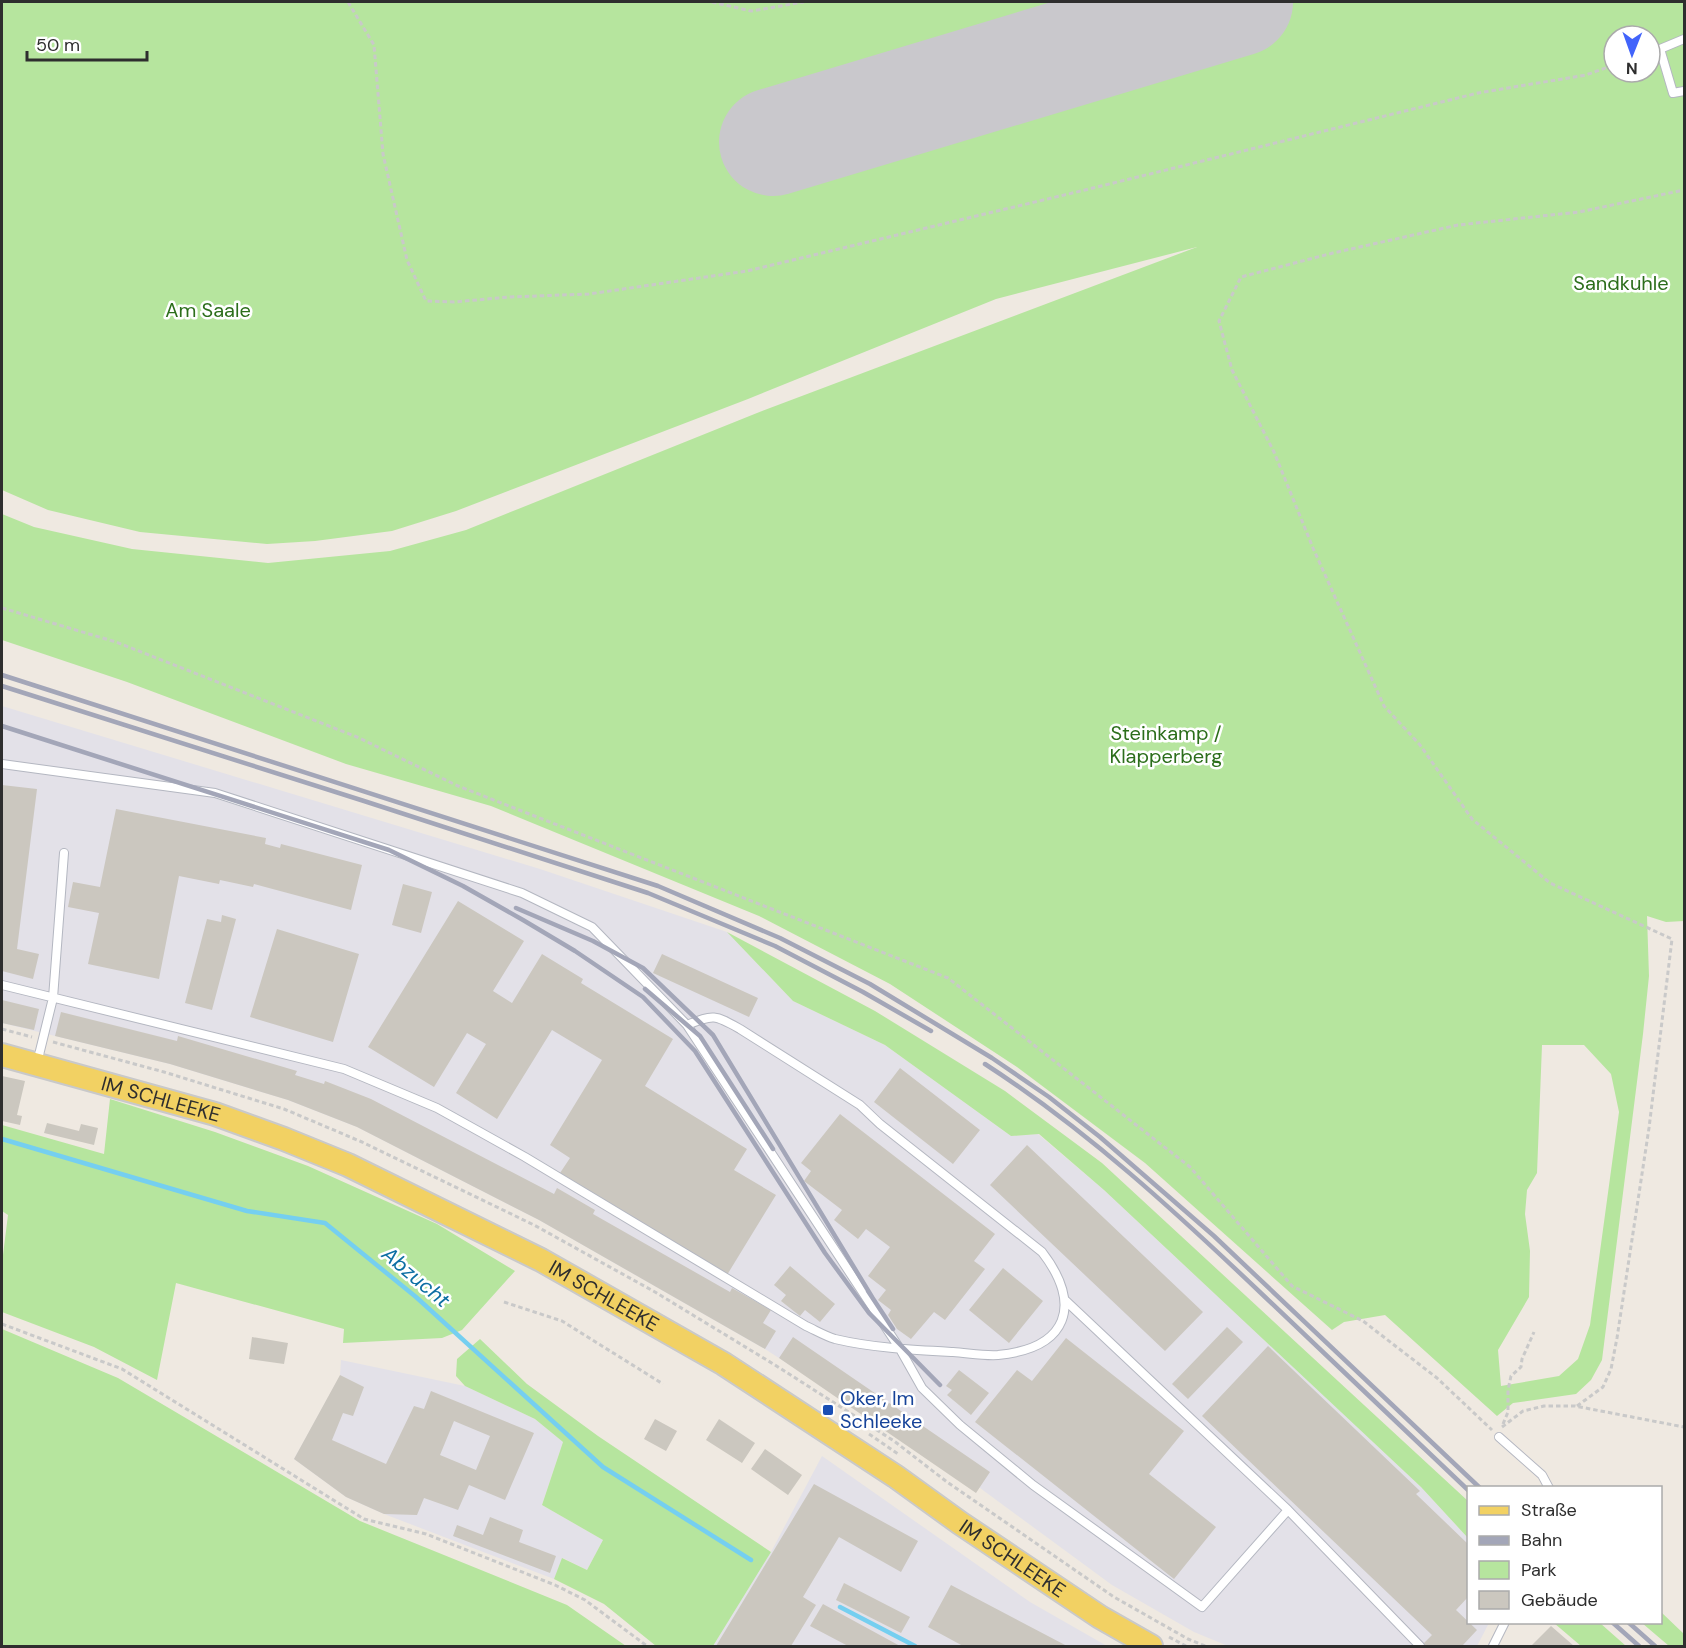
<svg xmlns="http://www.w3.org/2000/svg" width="1686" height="1648" viewBox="0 0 1686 1648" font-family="'DM Sans',sans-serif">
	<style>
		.industrial { fill: #e3e1e8 }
		.green { fill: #b6e59e; fill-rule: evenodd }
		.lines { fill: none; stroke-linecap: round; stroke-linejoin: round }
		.stream { stroke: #75cff0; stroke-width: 4.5 }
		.runway { stroke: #c9c8cc; stroke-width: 108 }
		.building { fill: #cbc7bf; fill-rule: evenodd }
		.lane-casing { stroke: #b4b7c1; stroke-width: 10 }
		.primary-casing { stroke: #c9c9c9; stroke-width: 26 }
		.path { stroke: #c9c9c9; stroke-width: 3; stroke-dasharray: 4.5 3; stroke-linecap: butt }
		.lane { stroke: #fff; stroke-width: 8 }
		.primary { stroke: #f2d163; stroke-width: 22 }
		.rail { stroke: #a3a6b8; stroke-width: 4.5 }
		.transit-dot { fill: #1a4fb4; stroke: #fff; stroke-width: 2 }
		.labels { text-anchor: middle; stroke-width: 5; stroke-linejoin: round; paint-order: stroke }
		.park-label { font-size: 20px; fill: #2c6e1b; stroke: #fff }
		.street-label { font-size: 20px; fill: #2e2e2e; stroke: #fff }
		.transit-label { font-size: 20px; fill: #164399; stroke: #fff; text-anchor: start }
		.water-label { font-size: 21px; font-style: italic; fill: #0d6fa3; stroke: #fff }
	</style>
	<rect width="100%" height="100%" fill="#efe9e1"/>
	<path class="industrial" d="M2 706 540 869 727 932 793 1001 885 1045 1011 1136 1038 1134 1104 1190 1421 1487 1468 1538V1622L1489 1623 1477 1646H1228L1194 1632 1112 1585 980 1488 765 1349 539 1220 357 1127 288 1100 170 1064 2 1023Z
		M341 1360 465 1386 535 1419 563 1442 542 1505 603 1540 587 1570 563 1558 554 1579 384 1514 346 1497 294 1459 340 1376Z
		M822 1456 1030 1602 1107 1646H713L771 1552Z"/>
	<path class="green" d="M2 2H1684V921L1666 922 1647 916 1649 976 1643 1034 1602 1360 1591 1380 1576 1394 1513 1403 1497 1416 1385 1315 1344 1322 1332 1330 1145 1163 1017 1067 890 984 759 916 491 806 346 764 127 682 2 640V514L34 527 132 549 268 563 390 551 466 530 757 413 1197 247 996 299 748 399 456 511 392 531 315 541 267 544 140 532 48 510 2 490ZM1614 36H1650V72H1614ZM1542 1045H1584L1611 1074 1619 1112 1590 1325 1578 1359 1559 1376 1501 1386 1498 1350 1529 1297 1530 1251 1525 1214 1527 1190 1537 1173Z
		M727 932 875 1011 1005 1091 1102 1163 1468 1501V1538L1421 1487 1104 1190 1039 1134 1011 1136 885 1045 793 1001Z
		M110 1099 215 1132 308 1166 437 1224 515 1271 462 1330 442 1338 343 1343 344 1329 176 1283 157 1380 94 1347 2 1312V1263L8 1215 2 1211V1125L104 1154Z
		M2 1329 118 1378 360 1521 567 1605 626 1646H2Z
		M480 1339 527 1384 598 1436 771 1552 713 1646H656L604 1604 554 1579 562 1558 587 1570 603 1540 542 1505 563 1442 535 1419 465 1386 456 1376 457 1359Z
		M1661 1612 1684 1634V1646H1669L1642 1623 1660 1622Z
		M1554 1623H1600L1626 1646H1581Z"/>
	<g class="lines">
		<path class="stream" d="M2 1139 247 1211 325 1223 416 1297 603 1467 751 1560
			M840 1607 915 1646"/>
		<path class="runway" d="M773 142 1239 2"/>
	</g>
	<path class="building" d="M2 785 37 789 17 949 39 954 33 979 2 971Z
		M116 809 266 838 265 844 280 848 281 844 362 865 351 910 254 884 253 887 220 880 219 884 179 876 159 979 88 964 99 913 68 907 73 882 100 887Z
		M403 884 432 892 421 933 392 925Z
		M458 901 524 941 493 991 512 1003 542 954 583 979 581 983 673 1039 645 1086 747 1149 734 1170 776 1195 727 1275 560 1173 570 1158 550 1145 602 1060 552 1030 497 1119 456 1093 486 1044 467 1033 434 1087 368 1047Z
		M222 915 236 919 212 1010 185 1003 207 919 221 922Z
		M277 929 359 954 333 1042 250 1017Z
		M662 954 758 998 749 1017 653 973Z
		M2 1000 39 1009 34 1030 2 1023Z
		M61 1012 177 1041 178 1036 297 1071 295 1075 324 1084 325 1081 371 1099 554 1194 557 1188 595 1210 593 1214 730 1292 732 1288 771 1310 763 1323 776 1331 765 1349 539 1220 357 1127 288 1100 170 1064 55 1036Z
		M900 1068 980 1130 953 1164 874 1102Z
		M2 1076 25 1081 17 1115 22 1116 20 1125 2 1121Z
		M840 1114 995 1234 974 1261 985 1269 945 1320 934 1312 911 1339 897 1329 888 1315 891 1310 878 1300 886 1290 868 1276 890 1247 866 1229 858 1239 834 1220 842 1210 804 1181 811 1171 801 1163Z
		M47 1123 79 1131 81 1124 98 1128 94 1145 44 1133Z
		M1027 1145 1203 1312 1165 1351 990 1185Z
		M790 1266 835 1304 820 1322 805 1310 800 1316 781 1301 786 1295 774 1285Z
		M1003 1268 1043 1301 1009 1343 969 1310Z
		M1227 1327 1243 1342 1188 1399 1172 1384Z
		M252 1337 288 1343 284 1364 249 1359Z
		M793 1337 990 1472 976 1493 779 1358Z
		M1066 1338 1184 1431 1149 1474 1216 1527 1174 1579 975 1422 1017 1370 1032 1381Z
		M1268 1346 1420 1491 1416 1494 1468 1544V1597L1456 1610 1477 1630 1463 1645 1465 1646H1426L1423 1644 1432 1635 1202 1416Z
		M959 1370 989 1393 971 1415 947 1395 952 1390 946 1386Z
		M340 1375 364 1387 353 1416 343 1413 332 1440 386 1464 414 1406 424 1409 431 1391 534 1433 505 1500 469 1485 458 1510 424 1498 417 1515 384 1514 346 1497 294 1459ZM454 1421 490 1436 476 1470 440 1455Z
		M655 1419 677 1431 666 1451 644 1439Z
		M719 1419 755 1443 742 1463 706 1440Z
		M765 1449 802 1475 788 1495 751 1469Z
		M814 1484 918 1541 901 1572 839 1537 803 1597 816 1605 791 1646H716Z
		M490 1517 523 1530 519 1542 556 1556 550 1573 453 1536 457 1525 483 1535Z
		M844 1583 910 1617 901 1633 836 1600Z
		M951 1585 1067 1646H963L928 1627Z
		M823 1604 900 1646H848L810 1626Z
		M1551 1626 1574 1646H1531Z"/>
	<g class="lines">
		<defs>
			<path id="lane" d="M1684 39 1660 49 1673 93 1684 91
				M2 764 215 793 522 893 592 927 687 1025 900 1349 922 1388 960 1425 1033 1485 1202 1607 1288 1510
				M2 985 344 1069 437 1108 525 1157 806 1326C815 1330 825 1336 835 1339 873 1348 914 1350 953 1352 968 1353 984 1356 998 1355 1068 1348 1083 1305 1042 1252L880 1124 860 1105 740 1029C715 1015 714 1014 687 1025
				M37 1063 53 998 64 853
				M1066 1301 1288 1510 1420 1646
				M1499 1437 1542 1475 1549 1488
				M1493 1646 1505 1622"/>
			<g id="primary">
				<path id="s1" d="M2 1055 215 1114 284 1139 348 1165 541 1260 724 1364 895 1476 960 1523 1100 1617 1151 1646"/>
			</g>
		</defs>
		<use href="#lane" class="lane-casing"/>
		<use href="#primary" class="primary-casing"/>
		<path class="path" d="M348 2 374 45 383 154 407 260 426 301 454 302 509 297 589 294 747 271 1085 190 1478 93 1586 75 1614 65
			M712 2 751 11 804 2
			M2 608 116 642 357 737 458 786 948 978 1190 1167 1292 1286 1363 1321 1437 1378 1492 1430
			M2 1029 32 1037
			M53 1042 164 1072 284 1109 362 1142 534 1225 655 1292 775 1365 894 1441 947 1482 1114 1597 1188 1639 1205 1646
			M504 1302 562 1321 663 1384
			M2 1324 122 1369 364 1519 426 1534 555 1585 585 1600 647 1646
			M1577 1406 1603 1387 1611 1369 1617 1338 1649 1128 1672 939 1550 883 1472 819 1420 745 1384 706 1313 548 1274 452 1232 370 1219 321 1241 277 1333 253 1458 225 1579 212 1684 190
			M1503 1424 1508 1412V1390L1511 1376 1521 1367 1522 1359 1534 1332
			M1502 1427 1523 1411 1544 1406H1575L1684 1427
			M869 1434 898 1454
			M1169 1637 1186 1646"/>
		<use href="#lane" class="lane"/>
		<use href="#primary" class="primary"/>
		<path class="rail" d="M2 675 658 886 780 938 870 984 992 1058 1049 1097 1100 1137 1214 1236 1480 1488
			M2 686 364 801 648 893 775 946 863 992 931 1031
			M2 726 389 850 463 886 523 920 575 951 643 997 695 1051 825 1253 869 1313 940 1385
			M516 908 593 941 643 968 713 1035 872 1297
			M645 989 700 1036 773 1149
			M985 1064C1087 1130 1177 1213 1264 1296 1332 1361 1400 1425 1468 1490
			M868 1291 893 1329
			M1612 1622 1639 1646
			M1628 1622 1655 1646"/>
	</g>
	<rect class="transit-dot" x="822" y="1404" width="12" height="12" rx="3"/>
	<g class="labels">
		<g class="park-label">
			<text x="1621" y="290">Sandkuhle</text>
			<text x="208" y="317">Am Saale</text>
			<text x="1166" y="740">Steinkamp /<tspan x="1166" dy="23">Klapperberg</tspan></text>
		</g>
		<g class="street-label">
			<text dy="7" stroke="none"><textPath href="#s1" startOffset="165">IM SCHLEEKE</textPath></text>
			<text dy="7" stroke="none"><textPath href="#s1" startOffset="651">IM SCHLEEKE</textPath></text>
			<text dy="7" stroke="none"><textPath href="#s1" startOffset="1137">IM SCHLEEKE</textPath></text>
		</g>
		<g class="transit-label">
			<text x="840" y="1405">Oker, Im<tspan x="840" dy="23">Schleeke</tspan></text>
		</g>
		<g class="water-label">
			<text transform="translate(416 1277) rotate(40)" y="7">Abzucht</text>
		</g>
	</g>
	<rect width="1686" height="1648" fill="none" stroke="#2e2e2e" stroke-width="6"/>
	<rect x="1467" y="1486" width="195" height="138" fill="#ffffff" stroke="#ababab" stroke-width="1.5"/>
	<rect x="1479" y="1506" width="30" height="9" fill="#f2d163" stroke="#ababab" stroke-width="1.5"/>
	<text x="1521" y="1516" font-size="18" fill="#2e2e2e">Straße</text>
	<rect x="1479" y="1536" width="30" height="9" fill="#a3a6b8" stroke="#ababab" stroke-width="1.5"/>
	<text x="1521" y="1546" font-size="18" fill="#2e2e2e">Bahn</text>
	<rect x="1479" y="1561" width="30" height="18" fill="#b6e59e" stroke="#ababab" stroke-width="1.5"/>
	<text x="1521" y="1576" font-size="18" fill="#2e2e2e">Park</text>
	<rect x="1479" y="1591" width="30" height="18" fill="#cbc7bf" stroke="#ababab" stroke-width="1.5"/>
	<text x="1521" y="1606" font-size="18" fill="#2e2e2e">Gebäude</text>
	<g transform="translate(1632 54) rotate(181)"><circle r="28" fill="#ffffff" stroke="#ababab" stroke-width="1.5"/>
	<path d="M0-4.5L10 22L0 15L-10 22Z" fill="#4264fb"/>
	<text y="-9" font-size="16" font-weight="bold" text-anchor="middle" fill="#2e2e2e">N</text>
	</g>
	<path d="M27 51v9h120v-9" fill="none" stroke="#2e2e2e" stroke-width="3"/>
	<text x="36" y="51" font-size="18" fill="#2e2e2e" stroke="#ffffff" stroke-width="4.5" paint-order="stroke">50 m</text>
</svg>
